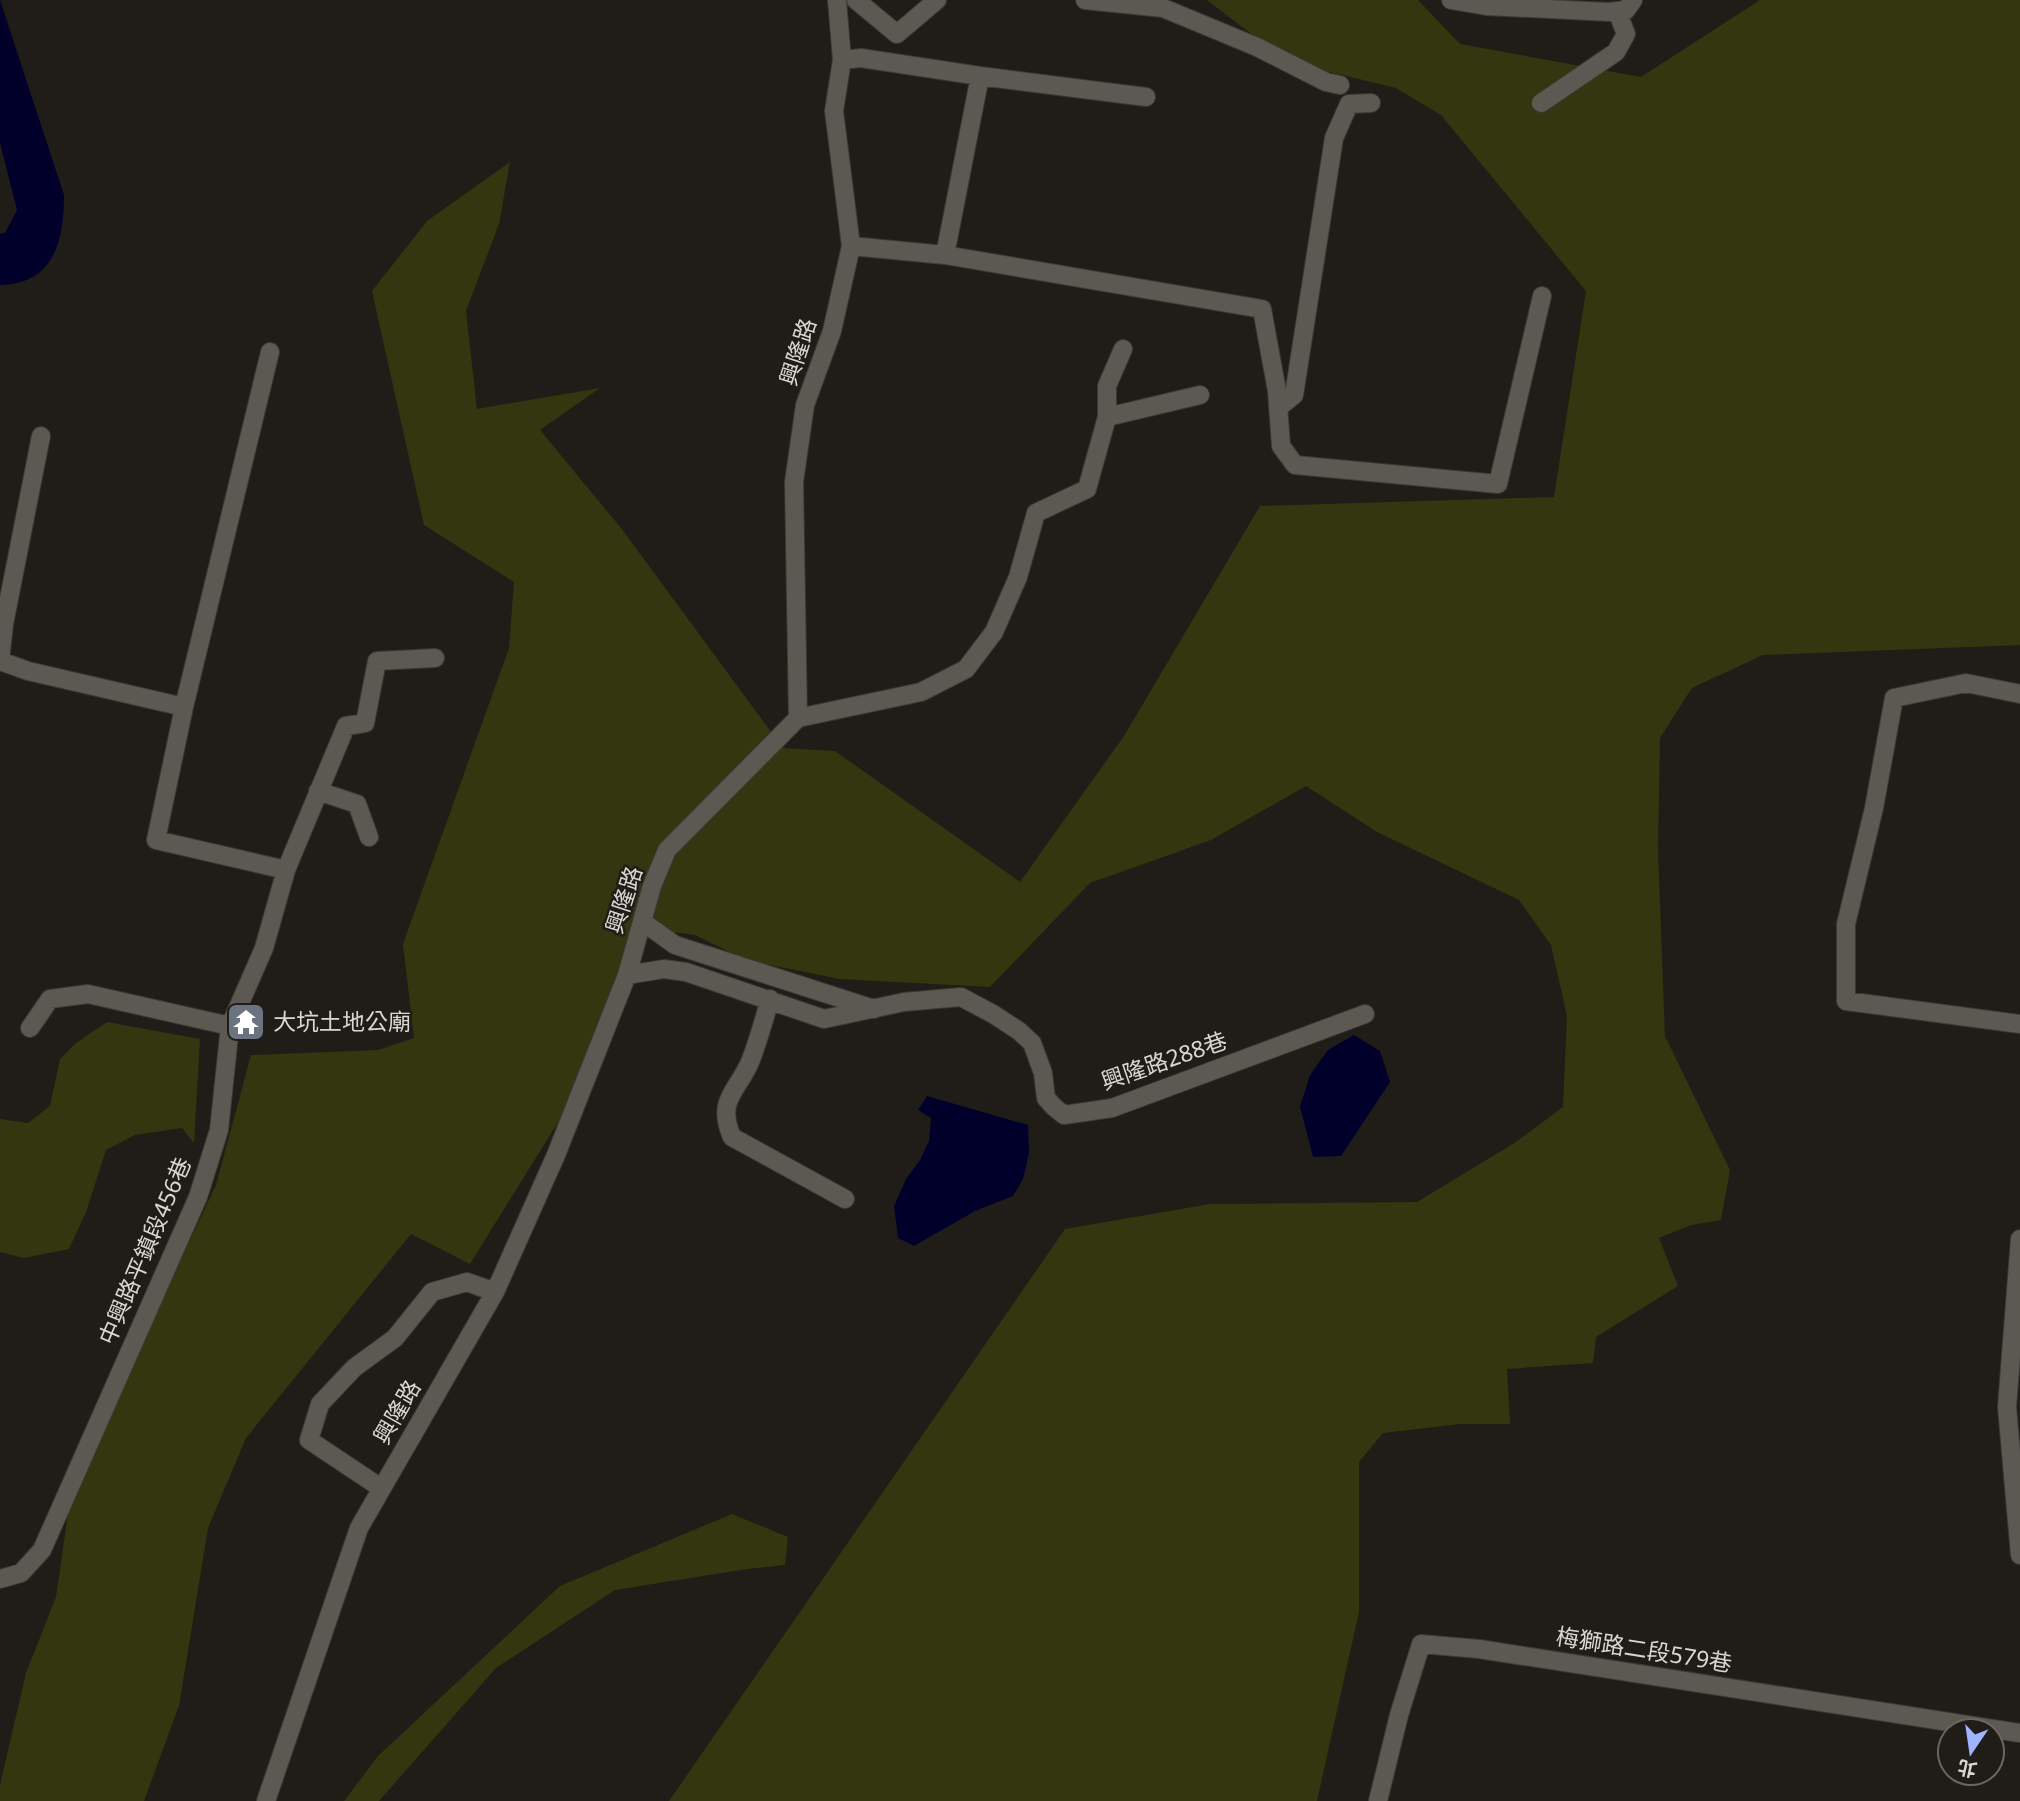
<svg xmlns="http://www.w3.org/2000/svg" width="2020" height="1801" viewBox="0 0 2020 1801" font-family="'Noto Sans','Noto Sans TC',sans-serif">
	<style>
		.green { fill: #33360e }
		.water { fill: #00002a }
		.lines { fill: none; stroke-linecap: round; stroke-linejoin: round }
		.minor-casing { stroke: #3b3936; stroke-width: 20 }
		.minor { stroke: #5c5952; stroke-width: 18 }
		.labels { text-anchor: middle; stroke-width: 5; stroke-linejoin: round; paint-order: stroke }
		.street-label { font-size: 23px; fill: #d9d7d3; stroke: #201d18 }
		.poi-label { font-size: 23px; fill: #d9d7d3; stroke: #201d18; text-anchor: start }
	</style>
	<rect width="100%" height="100%" fill="#201d18"/>
	<path class="green" d="M1207 0H1418L1460 44 1641 77 1760 0H2020V645L1763 655 1692 688 1660 738 1658 849 1665 1036 1730 1170 1721 1220 1691 1225 1659 1238 1678 1286 1596 1337 1593 1363 1507 1369 1510 1424H1460L1383 1433 1359 1462V1612L1317 1801H669L1065 1229 1210 1204 1417 1202 1516 1142 1563 1107 1567 1016 1551 945 1519 900 1377 832 1306 786 1211 840 1090 883 990 987 839 979 746 960 695 935 634 927 618 977 565 1111 470 1264 411 1234 246 1438 208 1528 179 1706 144 1801H0V1785L26 1673 56 1597 71 1493 216 1185 251 1055 378 1050 414 1038 403 944 509 648 514 582 424 525 372 291 427 221 510 162 499 224 466 311 477 409 600 388 540 430 621 528 783 748 835 751 1020 882 1124 736 1260 506 1554 497 1586 291 1441 115 1396 88 1288 62Z
		M107 1022 200 1039 194 1143 182 1128 135 1135 106 1150 86 1212 69 1249 24 1258 0 1252V1119L28 1123 50 1106 60 1059 76 1043Z
		M732 1514 788 1537 785 1565 747 1569 615 1590 496 1668 379 1801H344L378 1756 560 1586Z"/>
	<path class="water" d="M0 0 64 195C64 241 54 284 0 285V234L5 233 17 210 0 143Z
		M1354 1035 1380 1051 1390 1082 1341 1156 1313 1157 1300 1107 1310 1075 1328 1050Z
		M927 1096 1028 1125 1029 1153 1023 1179 1013 1196 975 1211 914 1246 898 1238 894 1206 906 1179 920 1160 929 1141 931 1118 918 1110Z"/>
	<g class="lines">
		<defs>
			<path id="minor" d="M856 0 897 34 937 0
				M1085 0 1163 8 1257 47 1326 82 1340 85
				M1451 0 1486 6 1609 12 1626 10 1633 0
				M842 60 861 58 980 76 1146 97
				M1541 103 1616 52 1626 34 1617 11
				M851 246 945 255 1262 309 1277 391 1281 446 1295 465 1498 484 1542 296
				M945 255 980 76
				M270 352 184 707 156 840 286 870 346 726 365 723 377 661 435 658
				M1278 408 1294 395 1334 138 1349 104 1371 103
				M1107 417 1200 395
				M0 660 4 624 41 436
				M0 661 28 671 184 707
				M2020 694 1966 683 1894 698 1874 808 1846 924V1001L2020 1024
				M798 718 921 692 966 669 994 632 1018 577 1036 513 1087 489 1107 417V386L1123 349
				M318 791 357 804 369 837
				M643 922 675 945 874 1009
				M627 975 664 969 686 972 824 1019 904 1002 961 997 993 1014 1019 1031 1032 1043 1043 1073 1046 1098 1054 1107 1064 1115 1112 1108 1365 1014
				M770 999C764 1020 758 1042 750 1062 737 1092 716 1100 732 1137L845 1199
				M30 1028 50 999 88 994 230 1026
				M2020 1239 2007 1407 2020 1555
				M381 1488 309 1440 320 1404 354 1368 395 1338 432 1292 467 1282 495 1292
				M0 1579 21 1573 42 1550 198 1197 219 1130 230 1026 264 948 286 870
				M266 1801 359 1528 495 1292 556 1155 627 975 652 886 667 850 798 718 794 482 805 405 832 331 851 246 834 111 842 60 837 0
				M1378 1801 1399 1715 1421 1644 1479 1649 2020 1733"/>
		</defs>
		<use href="#minor" class="minor-casing"/>
		<use href="#minor" class="minor"/>
	</g>
	<defs>
		<symbol id="temple-square" viewBox="-11 -11 22 22"><rect x="-9" y="-9" width="18" height="18" rx="4" fill="#6b7280" stroke="#201d18"/><path d="M0-6L5-2H3V0L6.5 2.5H4V6H1.5V3h-3V6H-4V2.5H-6.5L-3 0V-2H-5Z" fill="#fff"/></symbol>
	</defs>
	<g fill-rule="evenodd">
		<use href="#temple-square" x="224" y="1000" width="44" height="44"/>
	</g>
	<g class="labels">
		<g class="street-label">
			<text transform="translate(798 352) rotate(-72)" y="8">興隆路</text>
			<text transform="translate(624 900) rotate(-72)" y="8">興隆路</text>
			<text transform="translate(1164 1061) rotate(-19)" y="8">興隆路288巷</text>
			<text transform="translate(145 1251) rotate(-67)" y="8">中興路平鎮段456巷</text>
			<text transform="translate(397 1412) rotate(-60)" y="8">興隆路</text>
			<text transform="translate(1644 1650) rotate(9)" y="8">梅獅路二段579巷</text>
		</g>
		<g class="poi-label">
			<text x="273" y="1030">大坑土地公廟</text>
		</g>
	</g>
	<g transform="translate(1971 1752) rotate(193)"><circle r="33" fill="#201d18" stroke="#6a6763" stroke-width="2"/>
	<path d="M0-5L12 26L0 18L-12 26Z" fill="#a0b3fd"/>
	<text y="-10" font-size="19" font-weight="bold" text-anchor="middle" fill="#d9d7d3">北</text>
	</g>
</svg>
